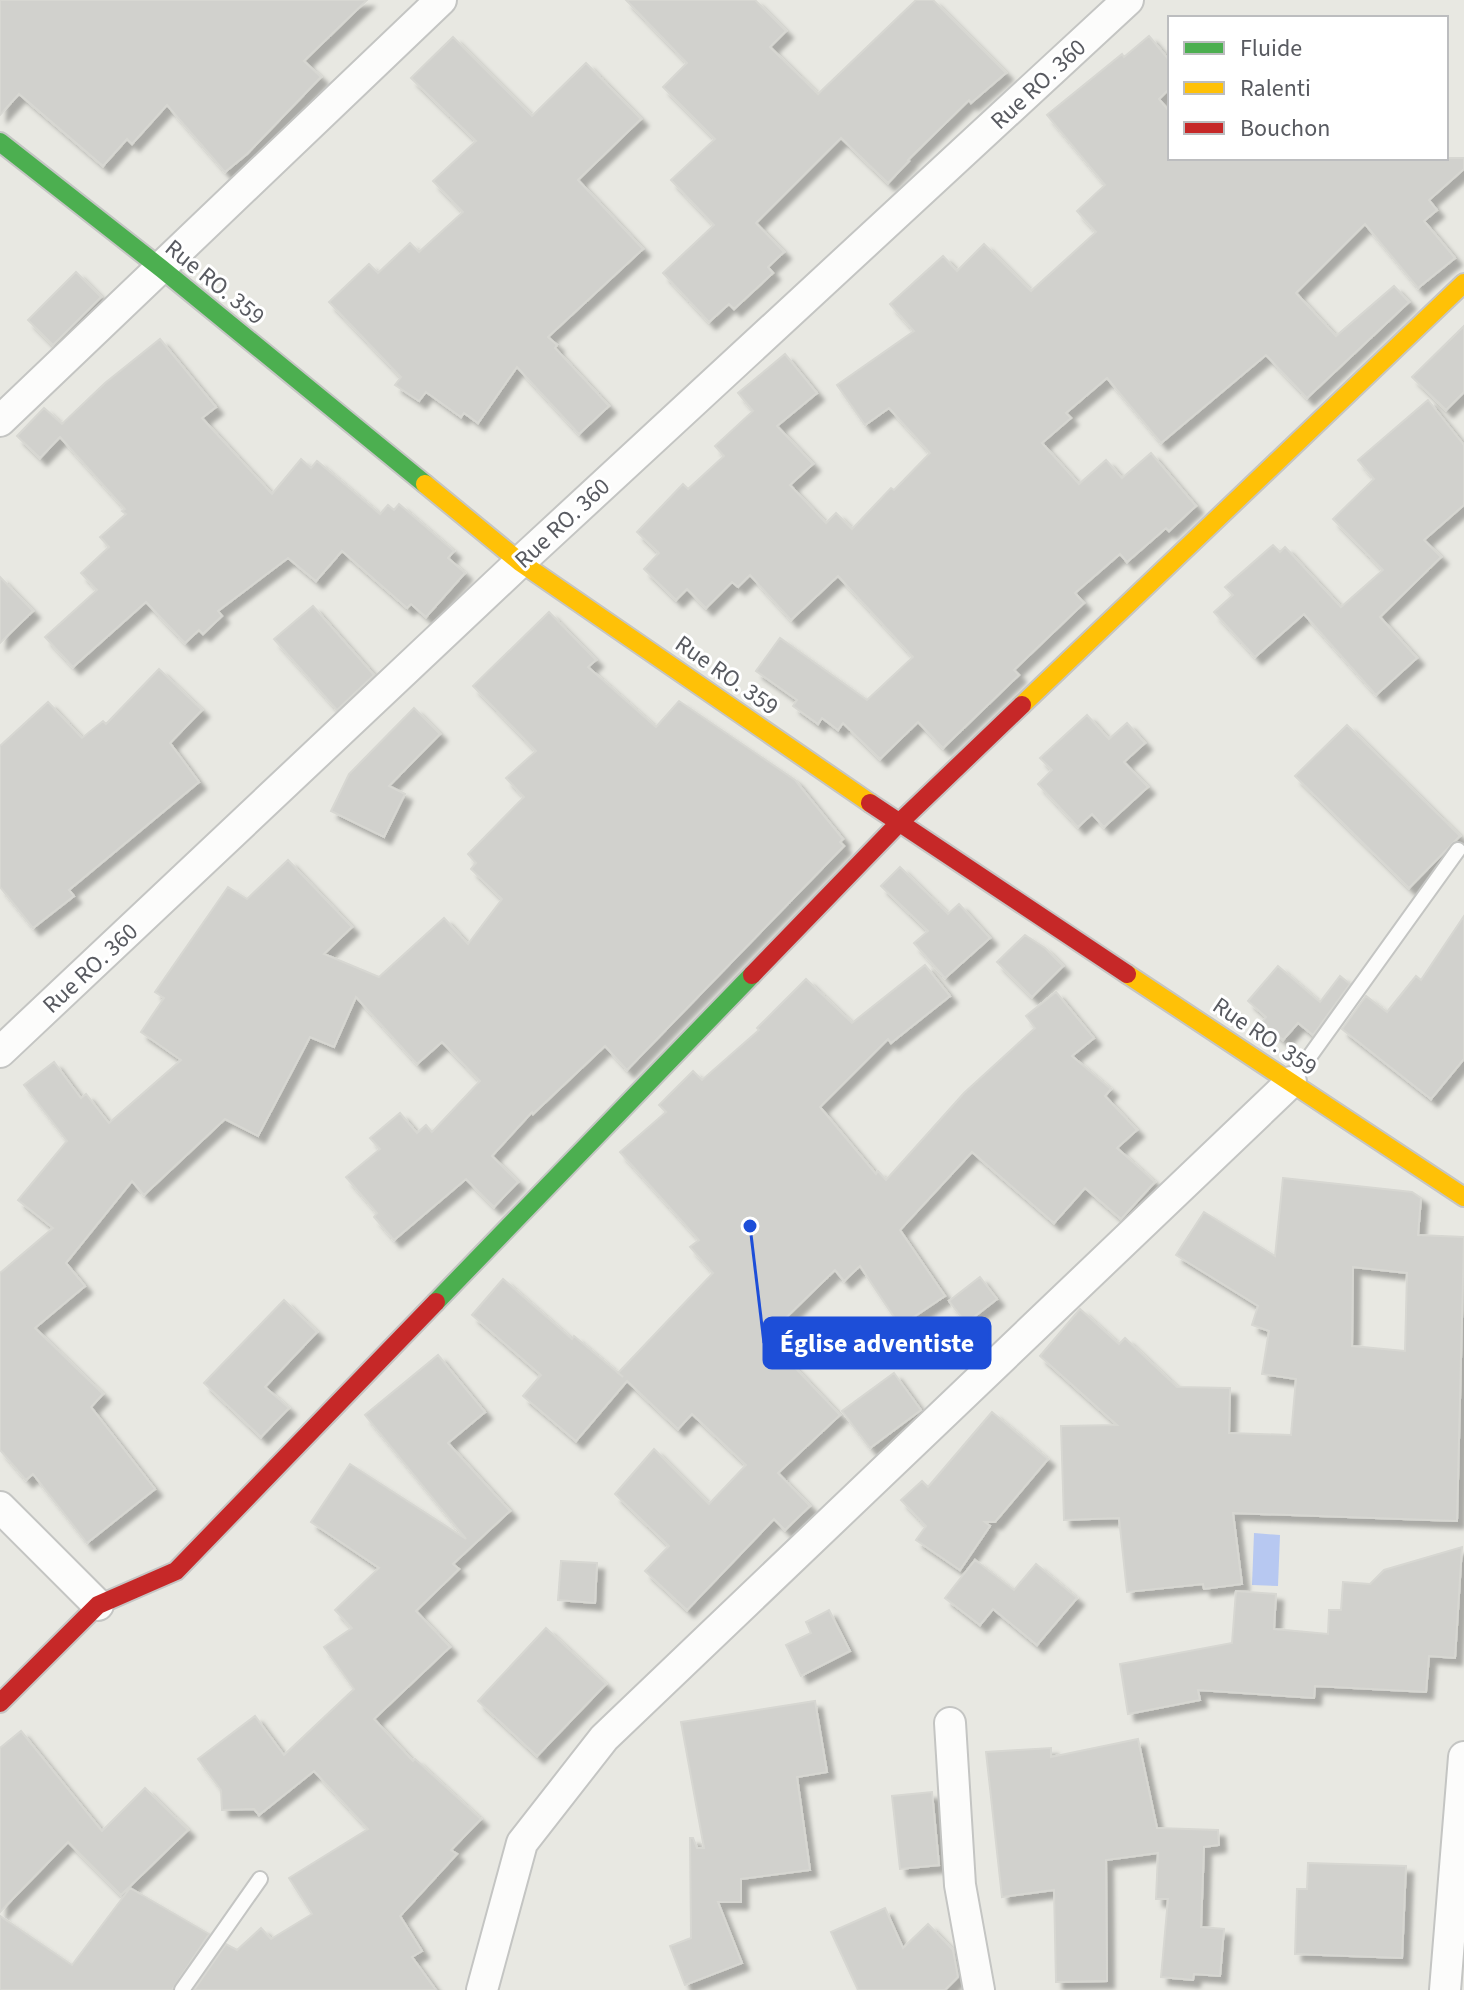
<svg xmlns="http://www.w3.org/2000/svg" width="1464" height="1990" viewBox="0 0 1464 1990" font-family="'Source Sans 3',sans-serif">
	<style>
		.water { fill: #b7c8f1 }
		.building { fill: #d1d1cd; stroke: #d7d7d2; stroke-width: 2; fill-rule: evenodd; filter: url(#shadow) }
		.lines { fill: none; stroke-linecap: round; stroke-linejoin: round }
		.lane-casing { stroke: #c4c5c3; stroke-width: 18 }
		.street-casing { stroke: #c4c5c3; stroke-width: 34 }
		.fast-casing { stroke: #c5c5c4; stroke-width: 22 }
		.slow-casing { stroke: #c5c5c4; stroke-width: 22 }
		.jam-casing { stroke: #c5c5c4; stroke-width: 22 }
		.lane { stroke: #fcfcfb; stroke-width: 14 }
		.street { stroke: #fcfcfb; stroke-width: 30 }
		.fast { stroke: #4caf50; stroke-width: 18 }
		.slow { stroke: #ffc107; stroke-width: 18 }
		.jam { stroke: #c62828; stroke-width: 18 }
		.labels { text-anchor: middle; stroke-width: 6; stroke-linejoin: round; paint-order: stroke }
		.street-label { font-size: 24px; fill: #585a60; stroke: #fff }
		.leader { fill: none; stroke: #1d4ed8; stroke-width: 3 }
		.callout-dot { fill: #1d4ed8; stroke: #fff; stroke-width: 3 }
		.callout { fill: #1d4ed8; stroke: #1d4ed8; stroke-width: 3 }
		.callout-label { font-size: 26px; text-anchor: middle; font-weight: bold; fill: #fff }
	</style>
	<defs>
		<filter id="shadow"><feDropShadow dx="7" dy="7" stdDeviation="2" flood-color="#0004"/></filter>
	</defs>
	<rect width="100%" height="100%" fill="#e8e8e2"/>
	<path class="water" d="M1254 1533 1280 1535 1278 1586 1252 1585Z"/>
	<path class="building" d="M0 0H367L304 61 321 77 247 154 225 172 167 105 132 144 127 139 103 166 19 94 0 115Z
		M626 0H755L786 31 770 47 818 94 916 0H933L1006 73 971 103 969 100 908 160 909 161 888 183 841 138 756 223 784 252 768 267 773 273 734 309 729 304 709 322 663 273 714 225 671 180 715 139 663 87 687 63Z
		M1149 36 1170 61V88L1159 99 1170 112V158H1464V169L1429 200 1437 210 1424 221 1455 258 1418 288 1365 224 1296 293 1336 336 1394 286 1409 302 1307 398 1266 355 1161 443 1107 378 1066 413 1071 418 1042 443 1079 484 1106 460 1122 478 1151 453 1196 506 1169 531 1166 528 1127 562 1120 554 1075 593 1084 603 1014 670 1019 675 943 748 918 722 880 759 843 723 838 730 822 718 818 724 793 706 797 700 756 671 780 638 867 700 913 657 838 576 791 620 750 575 738 587 732 582 706 608 687 589 676 600 644 569 659 553 637 532 683 484 688 489 724 456 715 446 753 411 738 393 785 354 817 393 777 426 813 464 790 485 826 523 836 513 852 529 891 488 894 490 930 453 889 408 865 425 837 385 914 331 890 304 943 256 957 271 984 244 1031 291 1096 232 1077 211 1105 185 1047 115 1122 54 1124 57Z
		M453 37 532 116 586 63 641 119 578 180 643 249 548 337 557 345 555 348 609 406 579 434 517 367 478 423 464 413 461 417 426 392 419 401 395 385 401 377 329 302 369 264 378 273 410 243 419 252 463 212 433 181 476 141 411 78Z
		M76 272 101 297 53 345 28 320Z
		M1464 326V392L1446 410 1412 377Z
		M160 339 216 407 202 418 272 494 301 459 311 468 317 461 380 514 388 505 394 510 399 504 454 551 448 558 465 573 426 617 411 604 407 608 342 551 316 581 288 558 218 611 222 616 203 634 199 630 185 643 146 602 73 667 45 637 97 590 81 573 109 547 100 537 126 514 122 511 125 509 60 437 40 458 17 436 44 408 62 424 105 383Z
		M1428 400 1464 445V505L1424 540 1441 557 1380 617 1417 658 1376 695 1304 614 1255 657 1214 612 1233 595 1225 587 1273 545 1280 552 1285 547 1341 607 1383 570 1333 519 1374 479 1358 460Z
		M0 577 33 611 0 643Z
		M313 606 374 675 337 710 274 639Z
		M549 612 596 660 588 667 656 727 679 701 795 780 843 839 840 842 844 846 627 1070 605 1046 533 1114 532 1112 492 1156 518 1182 494 1207 466 1179 394 1240 374 1217 377 1213 346 1177 380 1149 370 1138 400 1113 417 1133 426 1125 432 1132 480 1081 442 1042 417 1064 356 997 334 1047 310 1037 258 1136 225 1119 144 1195 132 1181 66 1263 85 1286 35 1328 103 1394 91 1407 155 1489 87 1543 33 1474 26 1480 0 1450V1273L53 1228 18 1200 67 1141 24 1085 54 1062 81 1098 86 1094 109 1123 181 1060 141 1032 164 998 155 992 228 887 247 899 288 860 352 927 324 954 379 977 444 918 468 944 502 899 471 869 476 863 468 854 524 797 506 778 536 751 473 686Z
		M159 669 202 710 170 743 199 782 69 890 74 896 33 928 0 887V746L48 702 82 738 103 721 106 724Z
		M414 708 440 734 389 786 405 794 384 837 331 811 349 774Z
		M1087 715 1109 739 1127 723 1145 743 1124 762 1148 787 1104 827 1092 814 1078 827 1038 784 1052 770 1040 758Z
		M1347 725 1460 836 1409 888 1295 776Z
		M900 867 948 914 959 904 990 938 945 978 914 943 928 931 881 886Z
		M1464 916V1059L1431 1099 1342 1029 1366 996 1387 1012 1416 976 1421 980Z
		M1025 935 1045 948 1063 966 1032 997 997 962Z
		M925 965 950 996 891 1043 888 1039 820 1107 876 1174 878 1171 886 1180 964 1093 1035 1028 1026 1016 1056 992 1094 1038 1072 1056 1111 1089 1105 1096 1137 1130 1117 1148 1155 1182 1121 1219 1085 1188 1054 1223 972 1152 900 1230 945 1296 900 1326 860 1266 844 1281 835 1270 766 1337 840 1415 778 1473 810 1506 785 1530 774 1519 687 1610 645 1571 669 1546 615 1494 654 1449 709 1504 746 1465 692 1414 678 1429 627 1381 576 1441 523 1396 541 1375 472 1315 503 1279 572 1339 574 1336 623 1377 618 1373 713 1273 690 1247 699 1240 620 1152 666 1112 659 1105 693 1071 702 1080 759 1030 757 1028 806 979 852 1023Z
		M1278 966 1320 1002 1340 976 1350 984 1313 1035 1298 1023 1283 1040 1262 1022 1266 1017 1248 1001Z
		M1283 1178 1412 1192 1421 1198 1418 1235 1464 1237 1457 1521 1233 1513 1242 1584 1204 1589 1203 1584 1127 1592 1119 1518 1064 1520 1061 1426 1117 1425 1040 1356 1080 1309 1119 1344 1125 1338 1177 1387 1230 1388 1229 1433 1291 1435 1296 1379 1262 1374 1269 1331 1252 1325 1258 1306 1176 1255 1204 1212 1275 1256ZM1353 1267 1407 1273 1405 1351 1352 1346Z
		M980 1277 997 1299 966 1323 949 1301Z
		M284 1300 317 1332 265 1387 289 1408 261 1437 204 1383Z
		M438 1355 485 1412 448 1443 510 1511 453 1564 459 1569 416 1611 450 1647 374 1719 413 1761 415 1759 481 1819 451 1850 457 1854 400 1916 422 1951 412 1957 436 1990H194L226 1944 237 1950 261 1928 271 1939 312 1914 289 1878 368 1829 314 1771 259 1815 254 1809 222 1810 221 1790 198 1759 255 1716 284 1755 354 1689 324 1647 352 1628 335 1610 379 1568 311 1522 350 1464 466 1539 365 1415Z
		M894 1373 921 1410 870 1448 842 1411Z
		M992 1412 1048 1459 995 1522H985L990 1526 960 1570 916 1540 926 1526 901 1500 922 1481 928 1487Z
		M1462 1547 1455 1658 1429 1656 1426 1692 1315 1686 1314 1698 1198 1690 1200 1700 1128 1714 1120 1664 1232 1643 1236 1591 1276 1594 1274 1629 1328 1634 1329 1610H1341L1343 1582 1370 1584 1384 1570Z
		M975 1560 1014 1590 1036 1564 1077 1598 1037 1645 993 1609 980 1625 945 1598Z
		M561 1561 597 1563 595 1603 558 1600Z
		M829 1610 850 1651 801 1676 786 1645 811 1633 806 1622Z
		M546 1628 606 1684 537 1756 478 1701Z
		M815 1701 827 1772 797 1777 810 1870 741 1879V1902H718L742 1963 685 1985 670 1946 691 1938 690 1838H693L697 1848H704L681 1722Z
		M21 1731 102 1831 145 1788 188 1830 121 1895 68 1842 0 1912V1748Z
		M1138 1739 1157 1828 1218 1830 1219 1845 1204 1847 1201 1927 1224 1929 1220 1976 1194 1974 1193 1980 1161 1977 1168 1899H1156L1158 1853 1106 1860 1107 1981 1056 1982 1054 1890 1002 1897 986 1752 1051 1748V1757Z
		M932 1792 939 1865 900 1869 892 1796Z
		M1308 1863 1406 1866 1402 1958 1295 1954 1297 1889H1307Z
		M130 1888 209 1934 172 1990H0V1916L72 1965Z
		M885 1908 903 1948 928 1924 953 1950 958 1977 945 1990H858L831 1932Z"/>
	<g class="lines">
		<defs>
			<path id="lane" d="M1292 1081 1458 850
				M182 1990 260 1879"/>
			<path id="street" d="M0 421 441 0
				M0 1052 520 562 1128 0
				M0 1507 98 1605
				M950 1723 960 1885 979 1990
				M482 1990 522 1843 604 1738 1291 1082
				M1445 1990 1464 1757"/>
			<path id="fast" d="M0 142 162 269 425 484
				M436 1302 752 975"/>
			<path id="slow" d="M425 484 520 562 870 803
				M1022 705 1464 283
				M1127 974 1464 1197"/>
			<path id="jam" d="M870 803 1127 974
				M752 975 899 823 1022 705
				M0 1703 98 1605 176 1571 436 1302"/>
		</defs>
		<use href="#lane" class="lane-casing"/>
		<use href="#street" class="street-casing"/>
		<use href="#fast" class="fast-casing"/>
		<use href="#slow" class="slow-casing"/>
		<use href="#jam" class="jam-casing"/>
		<use href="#lane" class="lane"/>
		<use href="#street" class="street"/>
		<use href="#fast" class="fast"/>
		<use href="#slow" class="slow"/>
		<use href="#jam" class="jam"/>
	</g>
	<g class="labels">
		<g class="street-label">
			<text transform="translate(1038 84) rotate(-43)" y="8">Rue RO. 360</text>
			<text transform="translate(215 282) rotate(39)" y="8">Rue RO. 359</text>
			<text transform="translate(562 523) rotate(-43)" y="8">Rue RO. 360</text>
			<text transform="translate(727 675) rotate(35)" y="8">Rue RO. 359</text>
			<text transform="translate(90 968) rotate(-43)" y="8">Rue RO. 360</text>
			<text transform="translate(1265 1036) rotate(34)" y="8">Rue RO. 359</text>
		</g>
	</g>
	<path class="leader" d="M750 1226L764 1343"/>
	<circle class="callout-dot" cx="750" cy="1226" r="8"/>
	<rect class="callout" x="764" y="1318" width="226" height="50" rx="8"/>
	<g class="callout-label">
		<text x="877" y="1352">Église adventiste</text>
	</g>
	<rect x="1168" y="16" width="280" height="144" fill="#ffffff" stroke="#bcbdbf" stroke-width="2"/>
	<rect x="1184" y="42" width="40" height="12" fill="#4caf50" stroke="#bcbdbf" stroke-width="2"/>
	<text x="1240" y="56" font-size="24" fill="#585a60">Fluide</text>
	<rect x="1184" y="82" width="40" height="12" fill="#ffc107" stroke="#bcbdbf" stroke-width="2"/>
	<text x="1240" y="96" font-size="24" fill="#585a60">Ralenti</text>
	<rect x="1184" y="122" width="40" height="12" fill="#c62828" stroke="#bcbdbf" stroke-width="2"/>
	<text x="1240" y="136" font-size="24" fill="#585a60">Bouchon</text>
</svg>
